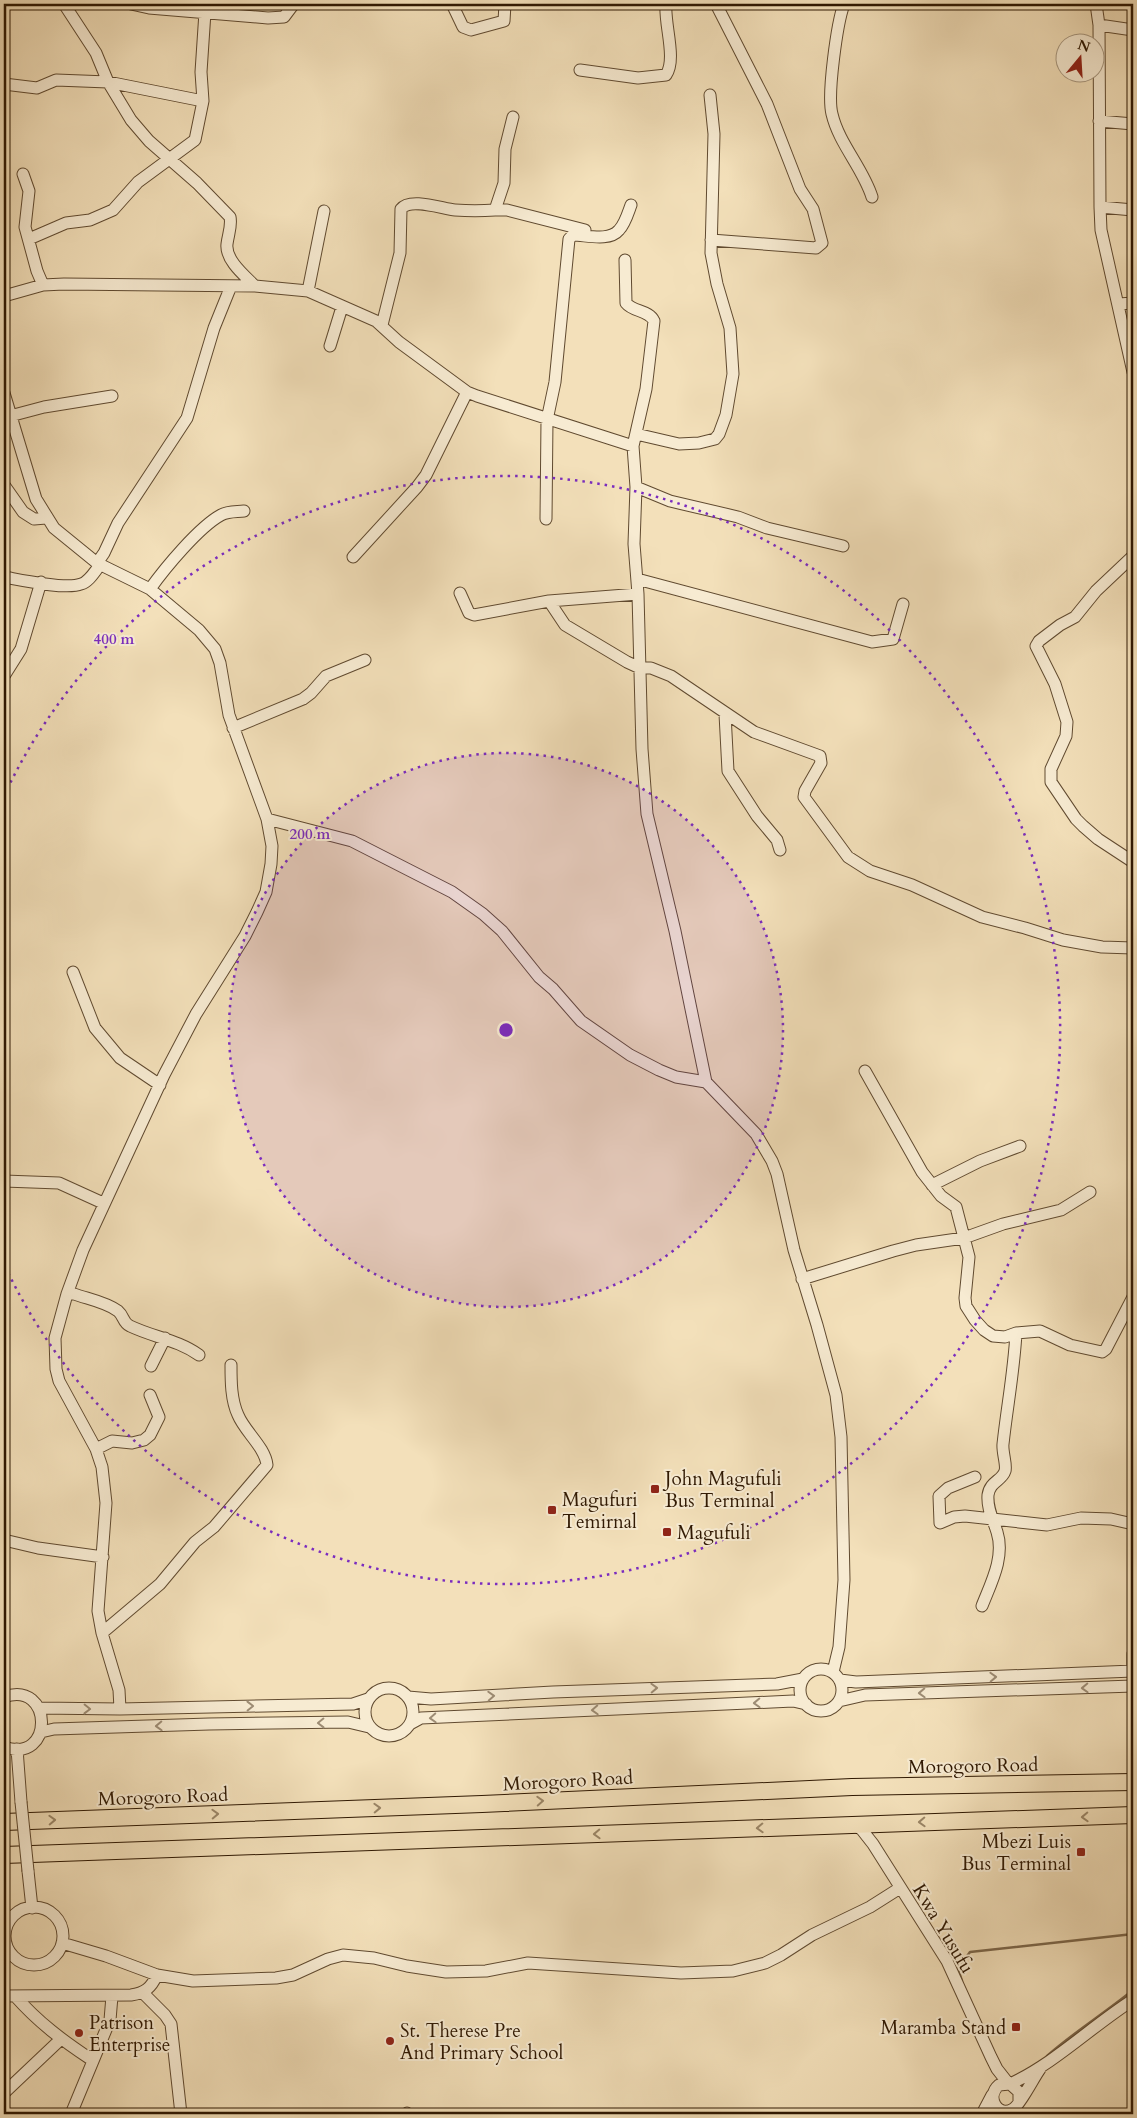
<svg xmlns="http://www.w3.org/2000/svg" width="1137" height="2118" viewBox="0 0 1137 2118" font-family="Cardo,serif">
	<style>
		.lines { fill: none; stroke-linecap: round; stroke-linejoin: round }
		.stream { stroke: #7c674b; stroke-width: 2.5 }
		.minor-casing { stroke: #604a30; stroke-width: 13 }
		.highway-casing { stroke: #2f1802; stroke-width: 18 }
		.minor { stroke: #f7ebd2; stroke-width: 11 }
		.highway { stroke: #f3e0ba; stroke-width: 16 }
		.minor-bridge-casing { stroke: #604a30; stroke-width: 13; stroke-linecap: butt }
		.minor-bridge { stroke: #f7ebd2; stroke-width: 11 }
		.oneway { stroke: #9d8c74 }
		.oneway2 { stroke: #9b8667 }
		.ring { fill: none; stroke: #7b2cbf; stroke-width: 2.5; stroke-dasharray: 2.5 5 }
		.poi-dot { fill: #8f2418; stroke: #f7ebd2; stroke-width: 2 }
		.labels { text-anchor: middle; stroke-width: 4; stroke-linejoin: round; paint-order: stroke }
		.poi-label { font-size: 19px; fill: #2f1802; stroke: #f7ebd2; text-anchor: start }
		.street-label { font-size: 19px; fill: #2f1802; stroke: #f7ebd2 }
		.centre { fill: #7b2cbf; stroke: #f7ebd2; stroke-width: 2.5 }
		.ring-label { font-size: 15px; text-anchor: middle; font-weight: bold; fill: #7b2cbf; stroke: #f7ebd2; stroke-width: 4; stroke-linejoin: round; paint-order: stroke }
	</style>
	<rect width="100%" height="100%" fill="#f3e0ba"/>
	<filter id="stains"><feTurbulence type="fractalNoise" baseFrequency=".004" numOctaves="4"/><feColorMatrix values="0 0 0 0 .2 0 0 0 0 .09 0 0 0 0 .02 0 0 0 .5 -.17"/></filter>
	<radialGradient id="worn" r=".72"><stop offset=".6" stop-color="#630" stop-opacity="0"/><stop offset="1" stop-color="#630" stop-opacity=".3"/></radialGradient>
	<g class="lines">
		<path class="stream" d="M962 1981 958 1969 970 1952 1133 1934
			M1047 2056C1074 2032 1105 2013 1133 1990"/>
		<defs>
			<path id="minor" d="M64 4 96 53 108 82 131 120 149 141 197 183 230 217C232 226 228 235 227 244 225 260 245 276 255 286
				M131 4 149 8 268 18 284 17 293 5
				M452 4 463 27 471 30 504 21 505 4
				M844 4C837 23 827 95 832 114 839 144 863 168 872 197
				M1096 4 1099 25 1100 207 1101 230 1133 372
				M1099 25 1133 30
				M580 70 638 78 666 75C677 59 664 24 666 4
				M4 84 37 88 56 80 108 82 203 101
				M1099 121 1133 124
				M23 174 29 191 25 227 37 271 43 285
				M1100 207 1133 210
				M495 210H507L585 230
				M29 239 66 223 90 220 113 210 138 182 195 140 203 101 201 72 205 12
				M711 240 816 248 822 243 813 209 800 189 767 104 716 4
				M625 260 626 303C633 312 649 310 654 321L646 389 633 446 636 487 634 544 638 594 642 749 647 814 675 931 706 1082 756 1134 772 1161 777 1174 794 1250 817 1325 836 1395 841 1437 844 1580 839 1647 833 1672
				M308 291 324 211
				M4 296 43 285 64 284 255 286 308 291 376 321 399 342 467 392 477 396 633 446
				M1119 304 1133 303
				M382 325 400 253 401 209C410 197 443 209 455 210 468 211 482 211 495 210L504 183 505 149 513 117
				M330 346 342 307
				M4 393 36 499 54 528 97 563 150 589 199 630 215 649 220 663 229 715 267 819 272 846 271 864 266 892 257 912 245 936 196 1014 164 1075 83 1250 67 1294 55 1338 56 1369 59 1381 96 1449 102 1467 106 1503 98 1611 102 1633 119 1690 120 1709
				M10 416 44 407 112 396
				M636 434 679 444 699 443 715 439 719 434 726 415 733 374 730 328 717 284 711 253 714 134 710 95
				M4 485 23 512 34 519 46 518
				M636 487 670 501 738 517 767 528 843 546
				M546 519 547 420 555 382 569 239 573 235C586 235 609 242 619 230 625 224 628 213 631 205
				M1133 556 1096 591 1075 617 1060 625 1039 641 1036 646 1055 684 1067 722 1066 736 1051 769V782L1076 819 1083 826 1098 839 1133 862
				M353 557 417 487 426 475 467 392
				M97 563 104 553 118 523 187 418 214 328 231 286
				M4 577C21 580 66 590 81 584 89 582 95 571 100 565
				M637 579 872 642 893 639 903 604
				M150 589C165 568 199 527 221 515 228 511 237 512 244 511
				M460 593 469 613 474 615 549 601 638 594
				M549 601 565 625 627 662 640 668H651L671 676 754 732 820 756 821 763 805 791 804 797 848 857 870 871 912 885 982 917 1025 928 1063 940 1102 947 1133 948
				M4 676 21 649 41 582
				M725 714 728 771 757 816 777 840 780 850
				M233 728 303 699 311 693 326 676 365 660
				M267 819 352 841 452 892 483 914 502 931 539 977 553 989 581 1021 630 1055 659 1070 676 1077 706 1082
				M73 972 95 1028 120 1058 160 1085
				M865 1071 922 1172 941 1196 956 1207 969 1257 965 1298 966 1306 975 1320 984 1330 993 1336 1005 1337 1016 1333 1040 1331 1070 1345 1102 1352 1106 1349 1133 1297
				M4 1181 59 1183 103 1203
				M932 1185 980 1161 1020 1146
				M802 1279 893 1251 916 1245 964 1238 1003 1224 1061 1210 1090 1192
				M67 1294H74C88 1299 106 1302 118 1311 124 1316 123 1323 130 1326 153 1337 178 1340 199 1355
				M151 1366 165 1338
				M96 1449 112 1441 132 1443 144 1440 150 1435 159 1417 150 1395
				M975 1477 948 1488 939 1496 940 1523 954 1517 965 1516 1047 1525 1081 1518 1111 1519 1133 1524
				M4 1540 38 1548 103 1557
				M982 1606C991 1583 1005 1557 997 1532 993 1519 987 1509 988 1495 990 1481 1002 1481 1005 1471 1007 1465 1002 1452 1003 1444 1007 1407 1014 1371 1016 1333
				M102 1633 160 1584 195 1542 214 1527 267 1465C265 1447 245 1432 238 1415 231 1400 231 1381 231 1365
				M800 1690a21 21 0 1 1 42 0a21 21 0 1 1-42 0Z
				M1133 1671V1654
				M840 1680 856 1682 1133 1671
				M365 1712a24 24 0 1 1 48 0a24 24 0 1 1-48 0Z
				M4 1697C53 1679 55 1765 4 1747
				M408 1697 431 1699 553 1692 777 1684 803 1679
				M839 1701 865 1695 1133 1686
				M39 1708 120 1709 353 1704 368 1699
				M410 1724 421 1718 793 1701 806 1704
				M41 1732 54 1729 209 1724 348 1722 369 1727
				M17 1749 21 1802
				M855 1825 862 1830 873 1844 947 1961 991 2057 997 2069 1008 2083
				M28 1871 32 1908
				M5 1936a29 29 0 1 1 58 0a29 29 0 1 1-58 0Z
				M62 1943 106 1956 157 1975 193 1981 276 1978 293 1975 328 1959 343 1955 374 1958 407 1966 446 1972 486 1971 528 1963 681 1973 733 1971 765 1963 781 1955 812 1935 870 1907 900 1888
				M143 1993 165 2015 171 2024 181 2114
				M4 1996 131 1995C145 1993 151 1988 157 1975
				M15 1996C39 2023 62 2040 92 2060
				M1010 2084C1054 2064 1092 2026 1133 2000
				M4 2093 61 2039
				M1019 2102V2092L1010 2084 999 2085C985 2097 998 2118 1013 2109 1020 2105 1034 2077 1040 2069
				M71 2114 110 2020 112 1996
				M406 2114 407 2113
				M982 2114 992 2095"/>
			<path id="highway" d="M4 1822 482 1804 852 1787 1133 1782
				M4 1855 1133 1815"/>
		</defs>
		<use href="#minor" class="minor-casing"/>
		<use href="#highway" class="highway-casing"/>
		<use href="#minor" class="minor"/>
		<use href="#highway" class="highway"/>
		<defs>
			<path id="minor-bridge" d="M21 1802 28 1871"/>
		</defs>
		<use href="#minor-bridge" class="minor-bridge-casing"/>
		<use href="#minor-bridge" class="minor-bridge"/>
	</g>
	<defs><path id="oneway-chevron" d="M-2-3.5L2.5 0L-2 3.5" fill="none" stroke-width="1.6" stroke-linecap="round" stroke-linejoin="round" transform="scale(1.25)"/></defs>
	<g class="oneway">
		<use href="#oneway-chevron" transform="translate(993 1677) rotate(-2)"/>
		<use href="#oneway-chevron" transform="translate(654 1688) rotate(-2)"/>
		<use href="#oneway-chevron" transform="translate(1085 1688) rotate(178)"/>
		<use href="#oneway-chevron" transform="translate(922 1693) rotate(178)"/>
		<use href="#oneway-chevron" transform="translate(491 1696) rotate(-3)"/>
		<use href="#oneway-chevron" transform="translate(757 1703) rotate(178)"/>
		<use href="#oneway-chevron" transform="translate(250 1706) rotate(-1)"/>
		<use href="#oneway-chevron" transform="translate(87 1709) rotate(1)"/>
		<use href="#oneway-chevron" transform="translate(595 1710) rotate(177)"/>
		<use href="#oneway-chevron" transform="translate(433 1718) rotate(177)"/>
		<use href="#oneway-chevron" transform="translate(321 1723) rotate(179)"/>
		<use href="#oneway-chevron" transform="translate(159 1726) rotate(178)"/>
	</g>
	<g class="oneway2">
		<use href="#oneway-chevron" transform="translate(540 1801) rotate(-3)"/>
		<use href="#oneway-chevron" transform="translate(377 1808) rotate(-2)"/>
		<use href="#oneway-chevron" transform="translate(215 1814) rotate(-2)"/>
		<use href="#oneway-chevron" transform="translate(1085 1817) rotate(178)"/>
		<use href="#oneway-chevron" transform="translate(52 1820) rotate(-2)"/>
		<use href="#oneway-chevron" transform="translate(922 1822) rotate(178)"/>
		<use href="#oneway-chevron" transform="translate(760 1828) rotate(178)"/>
		<use href="#oneway-chevron" transform="translate(597 1834) rotate(178)"/>
	</g>
	<circle cx="506" cy="1030" r="277" fill="#7b2cbf" fill-opacity=".12"/>
	<g class="ring">
		<circle cx="506" cy="1030" r="277"/>
		<path d="M4 796A554 554 0 1 1 4 1264"/>
	</g>
	<g class="poi-dot">
		<rect x="650" y="1484" width="10" height="10" rx="2.5"/>
		<rect x="547" y="1505" width="10" height="10" rx="2.5"/>
		<rect x="662" y="1527" width="10" height="10" rx="2.5"/>
		<rect x="1076" y="1847" width="10" height="10" rx="2.5"/>
		<rect x="1011" y="2022" width="10" height="10" rx="2.5"/>
		<circle cx="79" cy="2033" r="5"/>
		<circle cx="390" cy="2041" r="5"/>
	</g>
	<g class="labels">
		<g class="poi-label">
			<text x="665" y="1485">John Magufuli<tspan x="665" dy="22">Bus Terminal</tspan></text>
			<text x="562" y="1506">Magufuri<tspan x="562" dy="22">Temirnal</tspan></text>
			<text x="677" y="1539">Magufuli</text>
			<text x="1071" y="1848" text-anchor="end">Mbezi Luis<tspan x="1071" dy="22">Bus Terminal</tspan></text>
			<text x="89" y="2029">Patrison<tspan x="89" dy="22">Enterprise</tspan></text>
			<text x="1006" y="2034" text-anchor="end">Maramba Stand</text>
			<text x="400" y="2037">St. Therese Pre<tspan x="400" dy="22">And Primary School</tspan></text>
		</g>
		<g class="street-label">
			<text transform="translate(973 1765) rotate(-1)" y="7">Morogoro Road</text>
			<text transform="translate(568 1780) rotate(-3)" y="7">Morogoro Road</text>
			<text transform="translate(163 1796) rotate(-2)" y="7">Morogoro Road</text>
			<text transform="translate(944 1928) rotate(59)" y="7">Kwa Yusufu</text>
		</g>
	</g>
	<circle cx="506" cy="1030" r="8" class="centre"/>
	<g class="ring-label">
		<text x="114" y="644">400 m</text>
		<text x="310" y="839">200 m</text>
	</g>
	<rect width="1137" height="2118" fill="none" stroke="#f3e0ba" stroke-width="20"/>
	<rect x="5" y="5" width="1127" height="2108" fill="none" stroke="#2f1802" stroke-width="2.5"/>
	<rect x="10" y="10" width="1117" height="2098" fill="none" stroke="#2f1802"/>
	<g transform="translate(1080 58) rotate(18)"><circle r="24" fill="#f7ebd2" stroke="#a7977f"/>
	<path d="M0-4L9 19L0 12L-9 19Z" fill="#8f2418"/>
	<text y="-8" font-size="14" font-weight="bold" text-anchor="middle" fill="#2f1802">N</text>
	</g>
	<rect width="100%" height="100%" filter="url(#stains)"/>
	<rect width="100%" height="100%" fill="url(#worn)"/>
</svg>
